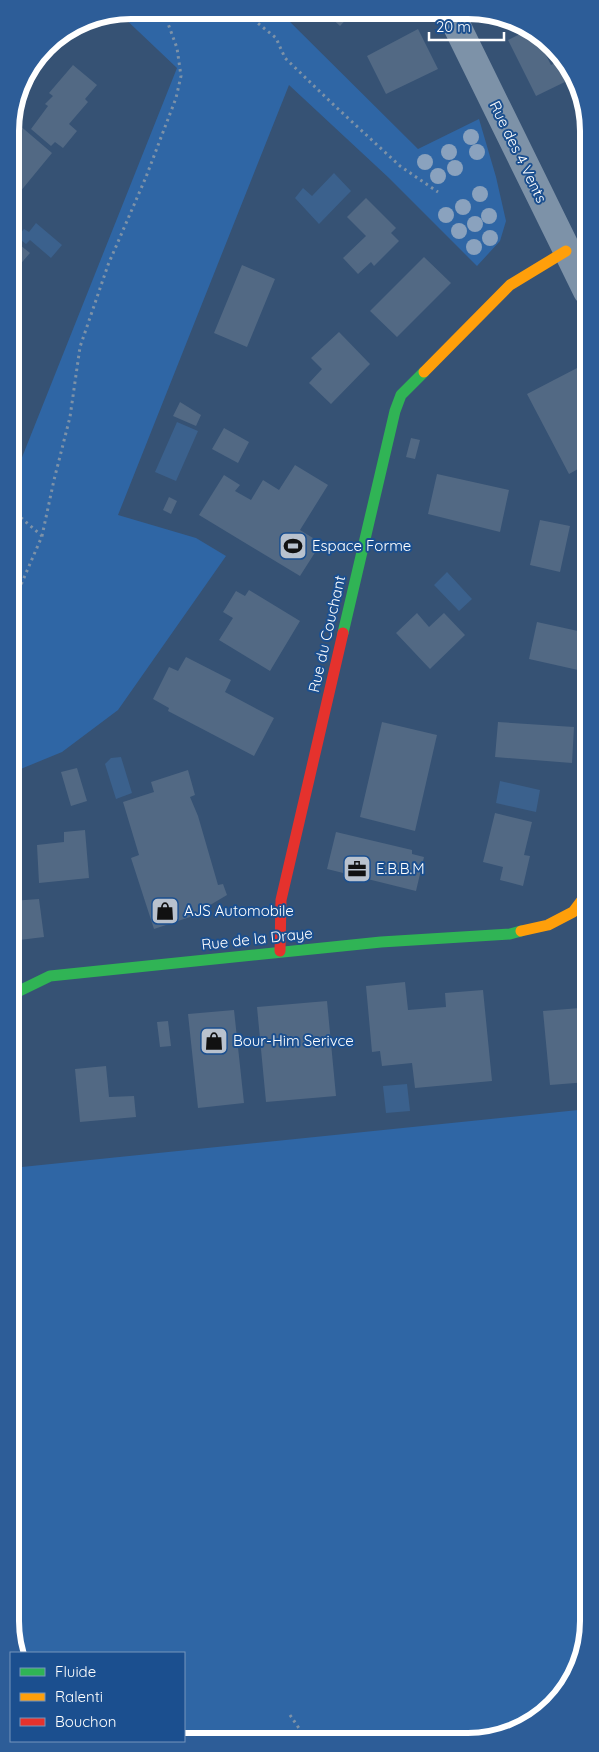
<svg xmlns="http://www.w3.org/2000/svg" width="599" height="1752" viewBox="0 0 599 1752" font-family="Quicksand,sans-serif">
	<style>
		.green { fill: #2f66a5 }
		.water { fill: #3b618d }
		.building { fill: #526984 }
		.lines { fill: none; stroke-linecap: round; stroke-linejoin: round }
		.path { stroke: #7d92a8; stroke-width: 3; stroke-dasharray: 2.5 4; stroke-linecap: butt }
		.street { stroke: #7d92a8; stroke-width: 28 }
		.fast { stroke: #30b455; stroke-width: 11 }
		.slow { stroke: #ff9f0a; stroke-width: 11 }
		.jam { stroke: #e5322d; stroke-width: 11 }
		.tree { fill: #8aa2be }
		.labels { text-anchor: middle; stroke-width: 4; stroke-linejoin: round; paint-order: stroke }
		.street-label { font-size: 15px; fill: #fff; stroke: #1b4f8f }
		.poi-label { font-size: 15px; fill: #fff; stroke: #1b4f8f; text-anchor: start }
		.rim { fill: none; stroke: #fff; stroke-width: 6 }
	</style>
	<rect width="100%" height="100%" fill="#365274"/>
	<path class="green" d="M131 10 279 11 418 149 479 119 496 177 506 221 500 241 477 266 389 178 289 85 118 515 196 538 226 556 118 710 62 752 11 773V485L177 68 118 12Z
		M588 1109 589 1629 580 1667 559 1701 529 1726 492 1740H184V1653H17L12 1645V1168Z"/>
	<path class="water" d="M334 173 351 191 319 224 295 198 303 188 312 196Z
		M36 223 62 245 51 258 30 240 26 244 17 237 24 229 29 232Z
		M177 422 198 431 176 481 155 472Z
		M447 572 472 599 459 611 434 585Z
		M121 757 132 793 116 799 105 764 111 758Z
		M500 781 540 790 536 812 496 803Z
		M407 1084 410 1111 386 1113 383 1086Z"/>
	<path class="building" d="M318 11H354L340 26 327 14 324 17Z
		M418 29 438 69 386 94 367 56Z
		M526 31 537 37 551 65 561 60 571 79 536 96 508 40Z
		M54 38 55 39 38 60 37 59Z
		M73 65 97 85 85 99 88 102 69 124 77 131 63 148 55 142 51 146 31 129 48 106 45 104 53 96 49 93Z
		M18 124 52 153 15 198 10 194V134Z
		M366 198 396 228 391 233 399 241 374 266 371 262 358 274 343 258 366 236 347 217Z
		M10 237 30 253 10 276Z
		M424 257 451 283 397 337 370 311Z
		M242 265 275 279 247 347 214 333Z
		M339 332 370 364 331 404 309 383 322 369 311 358Z
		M579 367 587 382V464L569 474 527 394Z
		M180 402 201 415 196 426 173 416Z
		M224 428 249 442 238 463 212 449Z
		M411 438 420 440 415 459 406 457Z
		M295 465 328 485 300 530 321 543 300 576 199 515 224 475 240 485 235 491 251 500 263 480 279 490Z
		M437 474 509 490 500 532 428 514Z
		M169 497 177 501 171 514 163 510Z
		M540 520 570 526 560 572 530 565Z
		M249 590 300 621 270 671 219 640 233 618 223 612 236 591 245 596Z
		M417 613 429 627 444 613 465 635 430 669 396 633Z
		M537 622 587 633V672L529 659Z
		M186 657 231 680 225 692 274 718 254 756 168 711 169 708 153 699 169 667 178 671Z
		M382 722 437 735 415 831 360 817Z
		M498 722 574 727 572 763 495 757Z
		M77 768 87 801 71 806 61 772Z
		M188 770 195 795 190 797 198 816 218 885 223 884 227 895 190 917 154 929 131 858 139 855 123 802 154 792 151 782Z
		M495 813 532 822 524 855 530 856 523 886 500 880 503 867 483 862Z
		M85 830 89 878 39 883 37 845 64 842V832Z
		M336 832 412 850V854L424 857 416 891 327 869Z
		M39 899 44 937 11 941V901Z
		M405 982 408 1010 446 1007 445 993 483 990 492 1081 415 1088 412 1063 382 1066 380 1051 372 1052 366 986Z
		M579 998H588V1082L550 1085 543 1011 580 1008Z
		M327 1001 336 1096 266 1102 257 1007Z
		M234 1010 244 1103 198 1108 188 1014Z
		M168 1021 171 1046 160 1047 157 1022Z
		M106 1066 109 1097 134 1096 136 1117 80 1122 75 1069Z"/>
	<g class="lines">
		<path class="path" d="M243 11 276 38 285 58 336 107 400 166 438 192
			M11 509 42 536
			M11 608 42 536 54 480 70 417 80 347 108 265 146 177 176 98 181 76 177 48 163 10
			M290 1715 307 1740"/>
		<path class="street" d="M450 12 587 291"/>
		<path class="fast" d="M343 633 395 411 401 395 424 372
			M11 995 50 976 381 942 510 934 521 931"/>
		<path class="slow" d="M424 372 510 285 566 251
			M521 931 548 925 573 912 588 892"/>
		<path class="jam" d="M280 951 281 900 343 633"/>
	</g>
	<g class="tree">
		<circle cx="471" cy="137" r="8"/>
		<circle cx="449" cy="152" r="8"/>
		<circle cx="477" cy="152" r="8"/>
		<circle cx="425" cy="162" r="8"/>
		<circle cx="455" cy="168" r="8"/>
		<circle cx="438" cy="176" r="8"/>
		<circle cx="480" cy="194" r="8"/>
		<circle cx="463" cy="207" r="8"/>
		<circle cx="446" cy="215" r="8"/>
		<circle cx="489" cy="216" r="8"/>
		<circle cx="475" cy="224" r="8"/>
		<circle cx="459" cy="231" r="8"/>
		<circle cx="490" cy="238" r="8"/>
		<circle cx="474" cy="247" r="8"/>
	</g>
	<defs>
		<symbol id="stadium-square" viewBox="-11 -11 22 22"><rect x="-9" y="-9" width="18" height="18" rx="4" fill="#b9c2ce" stroke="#1b4f8f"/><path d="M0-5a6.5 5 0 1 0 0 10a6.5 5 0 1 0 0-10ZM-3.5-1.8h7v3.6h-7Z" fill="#111"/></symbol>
		<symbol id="office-square" viewBox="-11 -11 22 22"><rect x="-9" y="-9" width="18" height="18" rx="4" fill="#b9c2ce" stroke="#1b4f8f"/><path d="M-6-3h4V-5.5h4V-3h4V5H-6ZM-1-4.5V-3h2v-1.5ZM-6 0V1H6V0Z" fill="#111"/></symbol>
		<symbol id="shop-square" viewBox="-11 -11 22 22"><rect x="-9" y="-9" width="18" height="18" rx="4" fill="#b9c2ce" stroke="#1b4f8f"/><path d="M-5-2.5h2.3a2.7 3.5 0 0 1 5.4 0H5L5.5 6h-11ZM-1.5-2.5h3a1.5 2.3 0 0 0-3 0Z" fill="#111"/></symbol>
	</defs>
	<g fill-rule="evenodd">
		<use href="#stadium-square" x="277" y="530" width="32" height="32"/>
		<use href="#office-square" x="341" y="853" width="32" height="32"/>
		<use href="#shop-square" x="149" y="895" width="32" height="32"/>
		<use href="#shop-square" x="198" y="1025" width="32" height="32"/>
	</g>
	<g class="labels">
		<g class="street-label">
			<text transform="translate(518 152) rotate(64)" y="5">Rue des 4 Vents</text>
			<text transform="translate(327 634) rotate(-77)" y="5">Rue du Couchant</text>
			<text transform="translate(257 939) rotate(-6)" y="5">Rue de la Draye</text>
		</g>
		<g class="poi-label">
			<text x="312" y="551">Espace Forme</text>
			<text x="376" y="874">E.B.B.M</text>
			<text x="184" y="916">AJS Automobile</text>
			<text x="233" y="1046">Bour-Him Serivce</text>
		</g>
	</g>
	<path d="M0 0H599V1752H0ZM131 19H468A112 112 0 0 1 580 131V1621A112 112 0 0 1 468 1733H131A112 112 0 0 1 19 1621V131A112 112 0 0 1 131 19Z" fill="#2d5d98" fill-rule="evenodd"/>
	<path class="rim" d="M131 19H468A112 112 0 0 1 580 131V1621A112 112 0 0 1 468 1733H131A112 112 0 0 1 19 1621V131A112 112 0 0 1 131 19Z"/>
	<rect x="10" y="1652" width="175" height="90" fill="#1b4f8f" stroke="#7695bc"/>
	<rect x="20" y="1668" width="25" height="8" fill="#30b455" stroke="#7695bc"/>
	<text x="55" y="1677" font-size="15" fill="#ffffff">Fluide</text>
	<rect x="20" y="1693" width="25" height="8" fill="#ff9f0a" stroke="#7695bc"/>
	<text x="55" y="1702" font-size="15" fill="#ffffff">Ralenti</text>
	<rect x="20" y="1718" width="25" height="8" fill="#e5322d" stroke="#7695bc"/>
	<text x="55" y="1727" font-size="15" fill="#ffffff">Bouchon</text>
	<path d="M429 32v8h75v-8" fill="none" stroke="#ffffff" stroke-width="2.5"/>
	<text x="436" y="32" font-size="15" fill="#ffffff" stroke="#1b4f8f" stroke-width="4" paint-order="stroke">20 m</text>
</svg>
